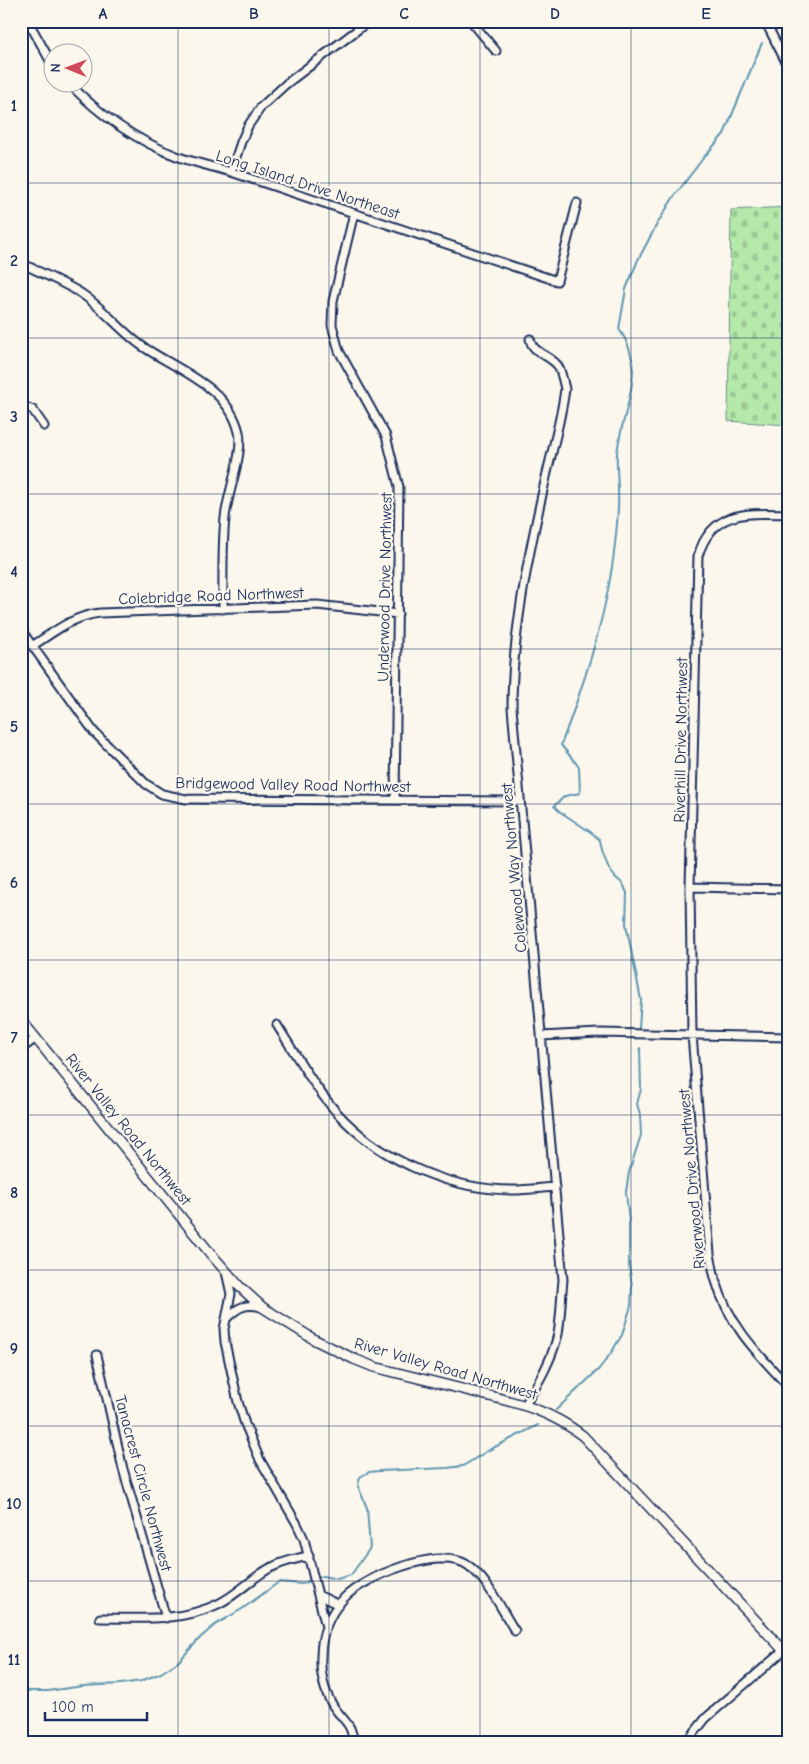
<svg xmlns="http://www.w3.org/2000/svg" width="809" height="1764" viewBox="0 0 809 1764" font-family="'Comic Neue',sans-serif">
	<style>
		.cemetery { fill: url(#cemetery-stones); stroke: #688c84 }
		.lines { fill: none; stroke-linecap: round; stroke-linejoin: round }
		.stream { stroke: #5f97b3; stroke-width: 2 }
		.minor-casing { stroke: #1b2f5e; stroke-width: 11 }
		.tertiary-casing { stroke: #1b2f5e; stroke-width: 12 }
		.minor { stroke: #fbf7ec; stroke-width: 7 }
		.tertiary { stroke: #fbf7ec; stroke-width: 9 }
		.grid { fill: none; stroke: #1b2f5e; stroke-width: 1; stroke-opacity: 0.55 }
		.labels { text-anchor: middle; stroke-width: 4.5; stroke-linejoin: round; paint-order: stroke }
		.street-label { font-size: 16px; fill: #1b2f5e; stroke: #fbf7ec }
		.neatline { fill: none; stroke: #1b2f5e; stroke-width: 2 }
		.grid-label { font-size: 16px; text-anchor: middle; font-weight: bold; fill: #1b2f5e }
	</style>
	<defs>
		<pattern id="cemetery-stones" width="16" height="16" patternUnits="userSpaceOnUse" patternTransform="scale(1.25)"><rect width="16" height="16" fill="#b5e9aa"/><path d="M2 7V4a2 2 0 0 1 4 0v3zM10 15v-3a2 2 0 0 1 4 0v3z" fill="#9bc895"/></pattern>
	</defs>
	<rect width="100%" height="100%" fill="#fbf7ec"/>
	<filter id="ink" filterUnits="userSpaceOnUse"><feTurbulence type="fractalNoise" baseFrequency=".02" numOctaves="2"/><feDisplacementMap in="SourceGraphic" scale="10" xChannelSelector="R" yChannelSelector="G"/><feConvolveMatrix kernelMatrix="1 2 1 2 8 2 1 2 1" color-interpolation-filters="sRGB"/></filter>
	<g filter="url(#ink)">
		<path class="cemetery" d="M788 207V425L728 421 731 210Z"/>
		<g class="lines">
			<path class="stream" d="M639 1028 641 1000 626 924 627 893 623 884 615 877 609 869 602 850 600 840 592 833 559 811 554 806 565 796 580 793 579 767 561 745C585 681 608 611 615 544 617 526 619 508 618 491 618 478 616 465 617 453 622 408 649 371 619 329L626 289 638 260 657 224 673 198 704 157 724 134 762 43
				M556 1410 599 1369 611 1353 622 1335 631 1306 632 1286 629 1265V1222L626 1192 629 1172 641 1135 640 1114 637 1104 641 1089 640 1048
				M320 1577 323 1576 337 1579 351 1575 370 1548 367 1508 358 1486 360 1477 369 1472 379 1471 447 1468 463 1466 489 1450 538 1425
				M21 1691H48L83 1686 121 1684 141 1681 161 1673 178 1662 201 1637 215 1625 242 1609 279 1582 302 1584 309 1581"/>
			<defs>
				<path id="minor" d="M28 21 52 64
					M471 21 496 51
					M765 21 788 66
					M68 82C99 115 137 141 179 157 196 163 214 167 231 172L557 281 577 203
					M231 172 241 142 248 126 261 107 286 84 369 21
					M354 213 333 301 332 325 339 351 386 436 399 487 395 800
					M21 263C41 273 63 282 82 294 104 309 121 331 142 346 177 370 228 386 239 432 244 453 227 494 225 518 222 548 223 578 223 609
					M21 405 33 410 44 426
					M788 514C748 513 712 509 698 556L690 887 692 1035 710 1254C712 1263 713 1272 716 1281 728 1324 758 1354 788 1386
					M21 630 94 732 146 784 162 794 186 799 520 801
					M32 646C54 632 73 616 100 613L317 605 398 614
					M690 887 788 889
					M277 1025C296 1055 319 1096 345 1121 387 1163 453 1190 513 1190 527 1190 541 1188 555 1187
					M541 1036 599 1033 788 1037
					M21 1049 36 1038
					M226 1272 231 1294 224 1329 225 1342 238 1402 245 1424 260 1460 297 1524 304 1539 326 1627
					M227 1318C238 1307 246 1303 261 1307
					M97 1355 123 1469 166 1618
					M525 1405C538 1383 552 1360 558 1334 561 1317 561 1298 563 1280L512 708C512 636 528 557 544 486 551 454 561 421 565 389 563 381 562 373 558 366 550 355 532 353 530 339
					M318 1595 339 1605
					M100 1618C140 1618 181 1622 218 1604 235 1596 247 1583 262 1573 276 1563 293 1559 309 1556
					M355 1743C353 1738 352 1733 350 1728 346 1720 337 1713 332 1704 324 1691 320 1672 321 1657 321 1635 329 1614 344 1598 365 1576 438 1547 466 1564 487 1577 502 1611 515 1631
					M686 1743 706 1718 783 1651"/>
				<path id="tertiary" d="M21 1020 210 1253 239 1286 262 1307 315 1340 354 1359 374 1367C406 1375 438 1383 470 1391 513 1402 547 1408 583 1436L788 1655"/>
			</defs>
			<use href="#minor" class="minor-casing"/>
			<use href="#tertiary" class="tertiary-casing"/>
			<use href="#minor" class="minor"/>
			<use href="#tertiary" class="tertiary"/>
		</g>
	</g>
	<path class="grid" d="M178 21V1743M329 21V1743M480 21V1743M631 21V1743M21 183H788M21 338H788M21 494H788M21 649H788M21 804H788M21 960H788M21 1115H788M21 1270H788M21 1426H788M21 1581H788"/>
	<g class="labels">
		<g class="street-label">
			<text transform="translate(308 184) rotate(18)" y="6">Long Island Drive Northeast</text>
			<text transform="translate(384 587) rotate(-89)" y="6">Underwood Drive Northwest</text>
			<text transform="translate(211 595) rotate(-2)" y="6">Colebridge Road Northwest</text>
			<text transform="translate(680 740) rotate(-89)" y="6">Riverhill Drive Northwest</text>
			<text transform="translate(293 784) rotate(1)" y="6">Bridgewood Valley Road Northwest</text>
			<text transform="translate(513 868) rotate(-95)" y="6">Colewood Way Northwest</text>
			<text transform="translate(129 1129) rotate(51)" y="6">River Valley Road Northwest</text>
			<text transform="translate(691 1179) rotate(-95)" y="6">Riverwood Drive Northwest</text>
			<text transform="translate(446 1368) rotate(16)" y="6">River Valley Road Northwest</text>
			<text transform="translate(144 1483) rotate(75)" y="6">Tanacrest Circle Northwest</text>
		</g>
	</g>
	<rect width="809" height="1764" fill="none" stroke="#fbf7ec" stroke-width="55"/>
	<g transform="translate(68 68) rotate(271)"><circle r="24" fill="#fbf7ec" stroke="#a1a7b3"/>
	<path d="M0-4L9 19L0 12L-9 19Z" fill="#d1495b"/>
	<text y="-8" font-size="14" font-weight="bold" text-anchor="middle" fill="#1b2f5e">N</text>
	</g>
	<path d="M45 1712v8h102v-8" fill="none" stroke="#1b2f5e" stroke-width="2.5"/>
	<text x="52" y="1712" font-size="15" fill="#1b2f5e" stroke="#fbf7ec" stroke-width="4" paint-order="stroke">100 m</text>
	<rect x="28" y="28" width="754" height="1708" class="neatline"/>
	<g class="grid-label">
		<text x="103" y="19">A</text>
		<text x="254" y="19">B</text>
		<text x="404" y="19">C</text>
		<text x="555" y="19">D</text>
		<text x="706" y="19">E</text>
		<text x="14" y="111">1</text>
		<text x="14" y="266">2</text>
		<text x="14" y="422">3</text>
		<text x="14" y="577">4</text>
		<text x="14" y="732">5</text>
		<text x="14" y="888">6</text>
		<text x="14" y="1043">7</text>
		<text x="14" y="1198">8</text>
		<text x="14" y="1354">9</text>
		<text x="14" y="1509">10</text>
		<text x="14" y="1665">11</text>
	</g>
</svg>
